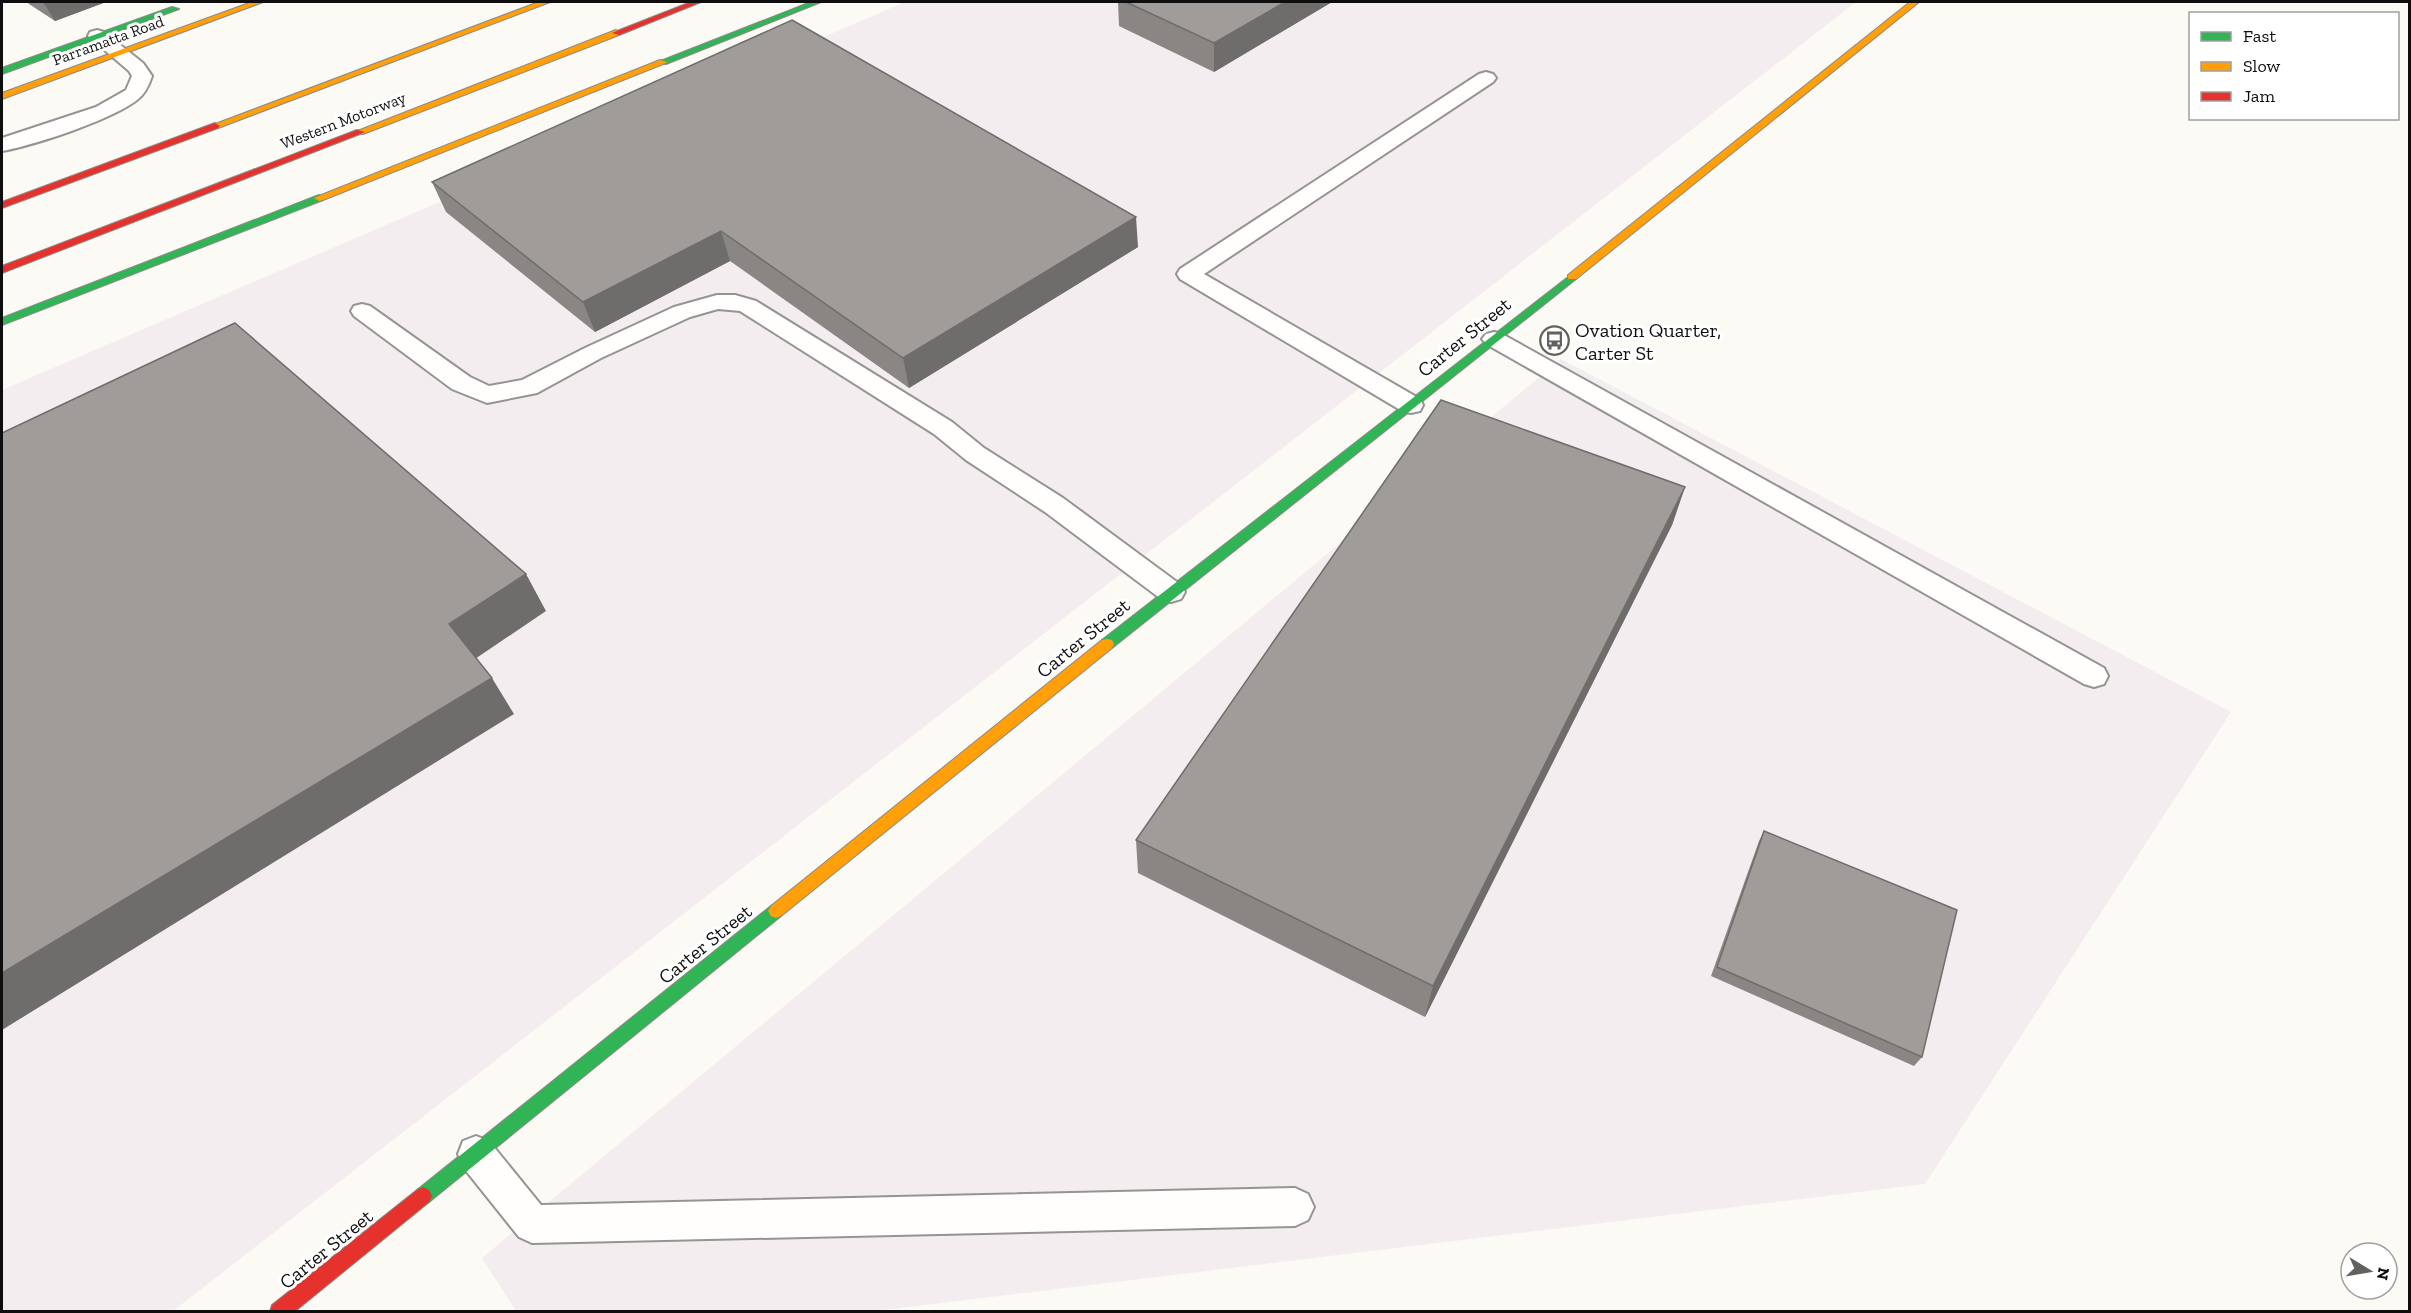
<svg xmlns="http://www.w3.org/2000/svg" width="2411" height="1313" viewBox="0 0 2411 1313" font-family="'Zilla Slab',serif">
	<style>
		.industrial { fill: #f3edf0 }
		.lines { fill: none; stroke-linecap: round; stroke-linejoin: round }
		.lane-casing { stroke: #959492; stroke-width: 4 }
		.fast-casing { stroke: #8c8b88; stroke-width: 2 }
		.slow-casing { stroke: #8c8b88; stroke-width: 2 }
		.jam-casing { stroke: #8c8b88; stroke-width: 2 }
		.lane { fill: #fffefd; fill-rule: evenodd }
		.fast { fill: #30b455; fill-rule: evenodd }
		.slow { fill: #ff9f0a; fill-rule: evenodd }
		.jam { fill: #e5322d; fill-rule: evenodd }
		.wall { fill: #898684 }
		.shaded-wall { fill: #6f6d6b }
		.building { fill: #9f9c99; stroke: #6f6d6b; stroke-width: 1.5 }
		.labels { text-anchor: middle; stroke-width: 6; stroke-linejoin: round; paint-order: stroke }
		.far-street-label { font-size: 16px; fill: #0e0e0e; stroke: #fff }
		.poi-label { font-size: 20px; fill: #0e0e0e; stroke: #fff; text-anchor: start }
		.street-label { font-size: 20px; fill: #0e0e0e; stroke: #fff }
	</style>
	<rect width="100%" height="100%" fill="#fcfaf4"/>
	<path class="industrial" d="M905 2H1856L173 1311H2V390Z
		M1561 359 2231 712 1925 1184 868 1312 516 1311 482 1258Z"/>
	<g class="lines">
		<defs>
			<path id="lane" d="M97 30 104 32 143 63 152 76C149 85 145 94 137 100 111 120 35 145 2 151V138L96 107 126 90 132 76 129 71 88 36 90 32Z
				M1486 72 1493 74 1496 78 1493 82 1204 274 1420 399 1423 405 1420 411 1411 413 1402 411 1180 279 1177 274 1180 269 1479 74Z
				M717 295H735L756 301 952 422 984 448 1063 498 1181 585 1185 592 1181 599 1171 602 1161 599 1045 512 966 460 934 434 740 311 718 309 690 317 601 358 537 393 487 403 452 389 354 316 351 311 354 306 362 304 370 306 470 377 489 386 522 380 585 348 674 307Z
				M1494 332 1502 334 2104 668 2108 676 2104 684 2094 687 2084 684 1486 344 1482 339 1486 334Z
				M476 1136 489 1141 541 1205 1295 1188 1308 1194 1314 1207 1308 1220 1295 1226 532 1243 519 1237 463 1167 458 1154 463 1141Z"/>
			<path id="fast" d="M811 2H821L666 64 658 62Z
				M172 7 179 9 2 74V68Z
				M319 195 324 198 323 200 2 325V318Z
				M1572 274 1576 275V279L1112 648H1102L1100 644 1102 640Z
				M776 904 781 906 784 911 781 916 429 1202 423 1205 417 1202 414 1196 417 1190 771 906Z"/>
			<path id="slow" d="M252 2H263L2 99V93Z
				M539 2H550L218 128 210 126Z
				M1910 2H1919L1576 279H1568V275Z
				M616 30 620 33 619 35 363 134 355 132Z
				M660 60 668 62 323 200 319 201 314 198Z
				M1107 639 1112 640 1114 644 1112 648 781 916 776 918 771 916 768 911 771 906 1102 640Z"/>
			<path id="jam" d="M691 2H701L619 35 612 33Z
				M215 123 220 126 218 128 2 208V202Z
				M357 130 365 132 2 273V266Z
				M423 1187 429 1190 432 1196 429 1202 294 1312H270L272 1305 417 1190Z"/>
		</defs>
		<use href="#lane" class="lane-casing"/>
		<use href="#fast" class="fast-casing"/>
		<use href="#slow" class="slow-casing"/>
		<use href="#jam" class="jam-casing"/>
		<use href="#lane" class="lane"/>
		<use href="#fast" class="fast"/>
		<use href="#slow" class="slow"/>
		<use href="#jam" class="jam"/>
	</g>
	<path class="wall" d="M27 2H106L55 21 29 4Z
		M1118 2H1332L1214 72 1119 26Z
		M432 182 1138 247 909 388 730 261 595 332 446 212Z
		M1685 487 1672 525 1425 1017 1138 873 1136 840Z
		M1764 831 1922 1057 1914 1066 1711 976 1759 841Z"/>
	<path class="shaded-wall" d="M43 2H106L55 21Z
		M1285 2H1332L1214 72V43Z
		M1136 217 1138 247 909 388 903 358Z
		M721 231 730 261 595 332 583 302Z
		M1685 487 1672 525 1425 1017 1433 986Z
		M526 574 546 611 472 661 449 624Z
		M492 678 514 714 2 1030V973Z"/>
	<path class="building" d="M1126 2H1285L1214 43Z
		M792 20 1136 217 903 358 721 231 583 302 432 182Z
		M235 323 526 574 449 624 492 678 2 973V433Z
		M1441 400 1685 487 1433 986 1136 840Z
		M1764 831 1957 910 1922 1057 1717 967Z"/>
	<defs>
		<symbol id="bus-ring" viewBox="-11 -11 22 22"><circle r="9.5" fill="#fff" stroke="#61615e" stroke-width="1.5"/><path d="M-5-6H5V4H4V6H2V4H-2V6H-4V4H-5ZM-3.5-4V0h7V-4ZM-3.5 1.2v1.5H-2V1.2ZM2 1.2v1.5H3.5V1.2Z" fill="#61615e"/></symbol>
	</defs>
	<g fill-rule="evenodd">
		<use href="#bus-ring" x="1538" y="324" width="33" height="33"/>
	</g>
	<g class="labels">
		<g class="far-street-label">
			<text transform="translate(108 40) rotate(-20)" y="6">Parramatta Road</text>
			<text transform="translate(343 120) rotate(-21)" y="6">Western Motorway</text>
		</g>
		<g class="poi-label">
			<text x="1575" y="337">Ovation Quarter,<tspan x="1575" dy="23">Carter St</tspan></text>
		</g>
		<g class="street-label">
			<text transform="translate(1464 337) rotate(-39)" y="7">Carter Street</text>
			<text transform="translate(1083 638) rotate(-39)" y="7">Carter Street</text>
			<text transform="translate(705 944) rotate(-39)" y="7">Carter Street</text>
			<text transform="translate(326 1249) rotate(-39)" y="7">Carter Street</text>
		</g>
	</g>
	<rect width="2411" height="1313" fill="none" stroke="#0e0e0e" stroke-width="6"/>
	<rect x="2189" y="12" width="210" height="108" fill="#ffffff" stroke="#9f9f9f" stroke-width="1.5"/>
	<rect x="2201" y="32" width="30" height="9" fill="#30b455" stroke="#9f9f9f" stroke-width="1.5"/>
	<text x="2243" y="42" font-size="18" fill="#0e0e0e">Fast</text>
	<rect x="2201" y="62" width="30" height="9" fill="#ff9f0a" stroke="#9f9f9f" stroke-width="1.5"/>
	<text x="2243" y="72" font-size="18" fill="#0e0e0e">Slow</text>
	<rect x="2201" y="92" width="30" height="9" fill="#e5322d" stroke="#9f9f9f" stroke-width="1.5"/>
	<text x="2243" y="102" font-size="18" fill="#0e0e0e">Jam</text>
	<g transform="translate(2369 1271) rotate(101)"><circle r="28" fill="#ffffff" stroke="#9f9f9f" stroke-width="1.5"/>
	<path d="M0-4.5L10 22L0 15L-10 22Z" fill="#61615e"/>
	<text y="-9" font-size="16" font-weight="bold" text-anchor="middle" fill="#0e0e0e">N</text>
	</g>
</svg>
